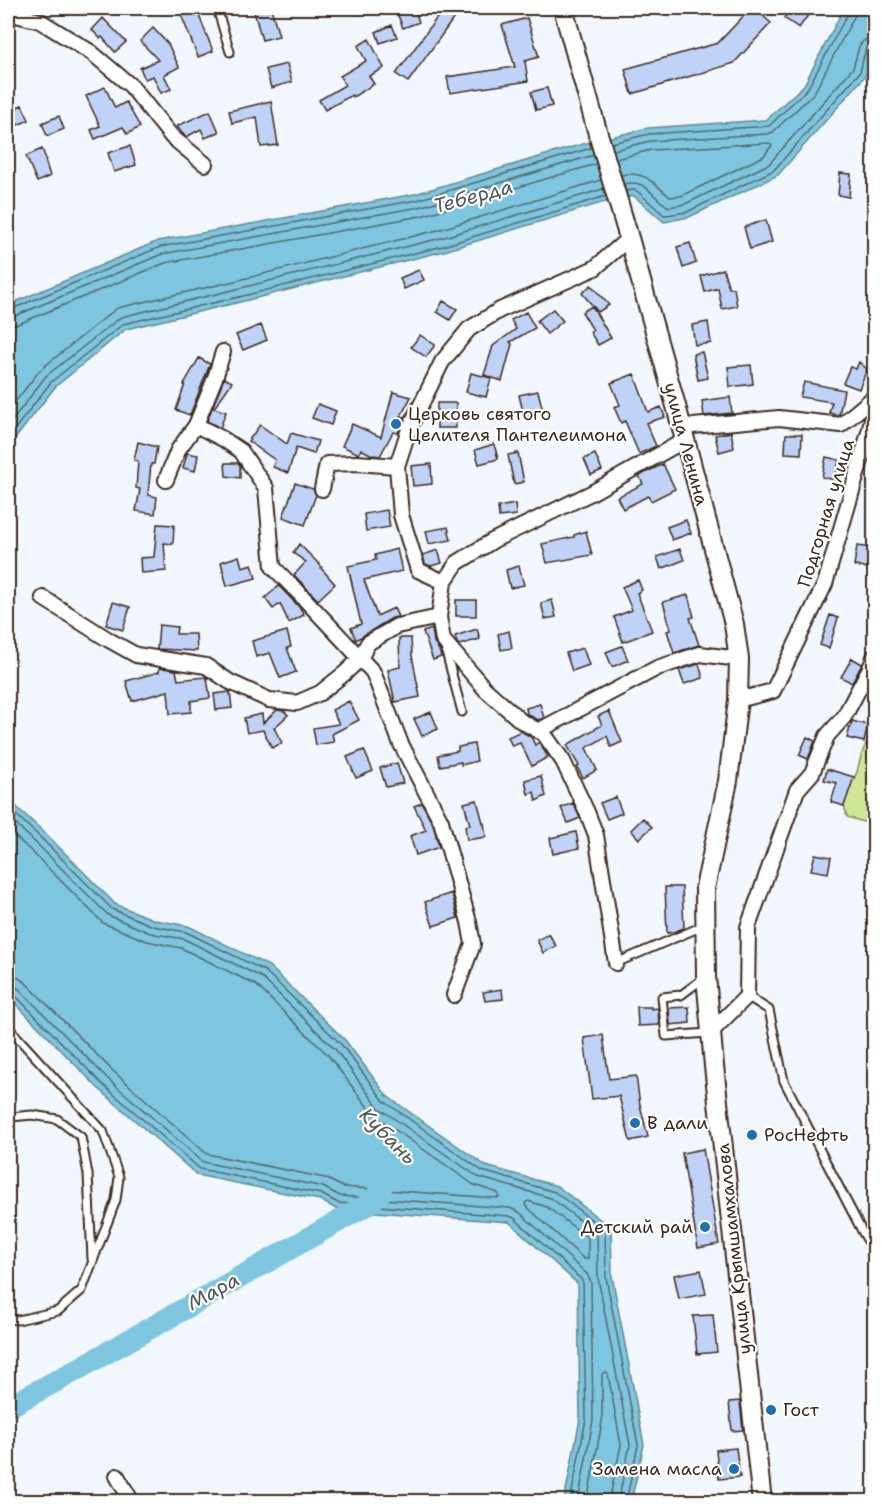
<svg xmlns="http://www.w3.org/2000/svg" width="882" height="1509" viewBox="0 0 882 1509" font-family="'Shantell Sans',sans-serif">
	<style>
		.green { fill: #d1e599; stroke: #86885c; stroke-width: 1.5 }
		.water { fill: #7ec6df; stroke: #638892; stroke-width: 1.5 }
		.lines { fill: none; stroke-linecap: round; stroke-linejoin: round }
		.shore { stroke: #56686b; stroke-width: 1.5 }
		.river { stroke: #7ec6df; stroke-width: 22 }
		.building { fill: #c0d2f7; stroke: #3b2a1e; stroke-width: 1.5 }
		.service-casing { stroke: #3b2a1e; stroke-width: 11 }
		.minor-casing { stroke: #3b2a1e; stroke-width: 18 }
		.secondary-casing { stroke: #3b2a1e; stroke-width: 22 }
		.service { stroke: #fff; stroke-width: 7 }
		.minor { stroke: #fff; stroke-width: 14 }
		.secondary { stroke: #fff; stroke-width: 18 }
		.poi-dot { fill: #1f6fb2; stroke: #fff; stroke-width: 2 }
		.labels { text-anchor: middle; stroke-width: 4.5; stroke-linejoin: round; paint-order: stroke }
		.poi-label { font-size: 18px; fill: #3b2a1e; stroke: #fff; text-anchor: start }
		.street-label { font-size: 18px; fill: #3b2a1e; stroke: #fff }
		.water-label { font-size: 20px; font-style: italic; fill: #4f5958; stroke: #fff }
	</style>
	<rect width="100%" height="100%" fill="#f2f6fd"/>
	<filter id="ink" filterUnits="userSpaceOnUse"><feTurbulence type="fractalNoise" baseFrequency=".0167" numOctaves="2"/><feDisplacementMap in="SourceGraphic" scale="12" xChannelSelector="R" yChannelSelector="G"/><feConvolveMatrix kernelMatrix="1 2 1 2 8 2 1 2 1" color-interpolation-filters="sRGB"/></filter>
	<g filter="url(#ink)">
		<path class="green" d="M874 729V823L864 822 847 817 843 801 857 772 861 756 869 736Z"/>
		<path class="water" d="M844 8H874V40L866 75 778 175 689 217 664 222 634 196 601 203 444 251 240 302 126 329 55 387 8 448V305L158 241 415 194 583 144 648 128 766 120 804 85Z
			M8 799 48 836 115 904 155 920 188 926 269 966 345 1040 387 1096 486 1166 557 1186 611 1228 612 1276 644 1445 631 1501H564L580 1419 578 1284 509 1222 336 1209 320 1200 197 1175 98 1088 8 996Z"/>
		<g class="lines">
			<path class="shore" d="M612 143 649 134 769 126 808 88 848 13 849 8
				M614 150 650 141 767 134 773 132 814 93 855 15 857 8
				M616 159 651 150 769 143 772 145 764 156 681 196 670 197C653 183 645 170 621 175
				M624 184C648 178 651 198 669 207L685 204 769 164 853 68 859 47 862 42 868 38 874 37
				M626 191 633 190 637 191 664 215H667L687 212 774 170 860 72 866 48 870 45 874 44
				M8 310 12 309 160 247 417 200 591 148
				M8 317 15 316 162 254 419 207 594 155
				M8 326 18 324 165 263 421 216 596 164
				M8 411 40 370 112 312 117 308 235 281 438 230 601 180
				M8 426 46 376 121 317 237 289 441 238 603 189
				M8 438 51 382 123 324 239 297 443 246 606 196
				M8 807 44 841 112 909 153 926 186 932 265 971 341 1044 384 1101 482 1171 555 1192 605 1230 606 1277 638 1445 626 1502
				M8 817 39 846 108 915 150 933 184 939 261 977 335 1049 379 1108 478 1177 551 1198 597 1234 598 1278 630 1445 618 1502
				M8 830 33 853 103 923 147 941 181 948 256 985 328 1055 373 1114 474 1185 498 1193 499 1197 496 1198 343 1187 325 1178 207 1154 113 1071 25 982 17 977 8 976
				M8 985 14 986 19 989 107 1078 203 1162 323 1187 340 1196 510 1208 519 1212 587 1274 591 1282 593 1420 578 1502
				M8 993 14 994 102 1084 200 1169 321 1194 338 1203 509 1216 514 1218 581 1279 583 1283 586 1419 570 1502
				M528 1201 547 1207 588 1238V1259H584L526 1206 525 1203Z
				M587 1502 602 1422V1374L605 1372 608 1374 621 1445 609 1502"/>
			<path class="river" d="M8 1407 73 1372 367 1205 381 1192"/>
		</g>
		<path class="building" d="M191 8H196L213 51 198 57 180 12Z
			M253 8H271L279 36 262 40Z
			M395 8H414L419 22 403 28Z
			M444 8H461L408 82 396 74Z
			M751 8H754L771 23 734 63 632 94 625 69 718 43Z
			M791 8H813L799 28 784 18Z
			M103 18 126 42 115 52 102 37 100 38 92 30Z
			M527 18 539 57 525 61 528 81 450 93 447 77 515 67 502 25Z
			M392 25 397 37 380 43 376 32Z
			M153 28 168 44 179 67 164 75 171 89 161 93 153 76 145 79 140 68 158 60 140 41Z
			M369 39 384 68 369 76 374 84 353 97 352 95 325 110 319 100 345 85 340 76 366 61 358 46Z
			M287 64 292 82 271 88 266 69Z
			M105 87 115 108 126 102 140 127 127 134 123 127 95 139 91 130 100 126 86 96Z
			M547 88 552 106 536 110 531 92Z
			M271 101 278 145 261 147 257 117 232 123 229 111Z
			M22 105 29 120 8 129V111Z
			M210 111 219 132 205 138 201 129 186 137 181 132 177 126Z
			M59 116 64 129 47 136 42 123Z
			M130 146 136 165 114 172 108 153Z
			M42 149 46 159 45 160 50 176 37 182 26 156Z
			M840 173 851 174 849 197 838 195Z
			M766 220 772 242 750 249 744 227Z
			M690 243 696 263 683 268 677 247Z
			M723 269 729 288H734L737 306 722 309 718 288 705 292 701 276Z
			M419 270 424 280 404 289 400 278Z
			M591 285 609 305 598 312 582 293Z
			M443 301 457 309 450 320 437 312Z
			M592 306 611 338 598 345 590 332 593 330 582 312Z
			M553 309 563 321 547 334 537 321Z
			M526 312 535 328 510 342 512 344 502 381 484 375 493 346 516 329 511 320Z
			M708 322 711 343 695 345 692 325Z
			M261 325 267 340 243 350 236 335Z
			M420 335 435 345 426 357 411 347Z
			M702 352 708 378 698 380 693 354Z
			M199 358 210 364 190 415 176 410 185 384H184Z
			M859 362 867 369 859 389 843 383 850 367 856 369Z
			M751 365 753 384 730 387 728 367Z
			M471 373 491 378 486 397 466 392Z
			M634 374 648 412 661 407 665 417 646 423 656 446 639 454 625 421 621 423 614 407 620 405 611 383Z
			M224 378 232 382 214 408 226 412 220 428 207 421Z
			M804 382 844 390 839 415 829 413 832 402 800 397Z
			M538 391 543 411 524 416 519 395Z
			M393 392 411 397 401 416 405 417 398 433 393 432 380 456 372 455 361 449 359 454 342 446 352 424 381 437Z
			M730 397 732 413 704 416 702 401Z
			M437 403H456V428H437Z
			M318 404 336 411 331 425 312 418Z
			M260 425 287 444 291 433 318 441 314 454 296 448 288 473 273 467 275 460 248 441Z
			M731 432 734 448 719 452 715 435Z
			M786 434H802L801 454 785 453Z
			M138 442 157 447 154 464H151L148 495 157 497 155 514 136 511 140 489 136 488 138 461 134 460Z
			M494 444 498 459 479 464 475 450Z
			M187 453 198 455 195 471 183 468Z
			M518 453 524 482 514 484 508 455Z
			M595 454 602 470 591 475 584 459Z
			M826 457 839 460 835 480 822 477Z
			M225 463H238L240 465V478L226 476Z
			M431 464 432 484 413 486 411 466Z
			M663 464 675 489 651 501 648 496 623 509 617 497 643 484 639 476Z
			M295 483 313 489 316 495 305 525 283 517Z
			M515 504 516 515 499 517 498 507Z
			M387 510 390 527 366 531 364 514Z
			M686 520 691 533 672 540 667 527Z
			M157 524 174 525 173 544 164 543 166 571 141 573 140 558 154 557Z
			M448 527 451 540 429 544 426 531Z
			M586 531 592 555 547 563 542 544 574 537V535Z
			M299 544 322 567 321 568 335 584 318 600 294 575 306 562 293 553Z
			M857 546 872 548 869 568 854 566Z
			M397 549 402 571 364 580 377 616 394 608 398 617 392 618 356 640 351 628 361 624 348 566 376 560 375 555Z
			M680 549 684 560 661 569 657 557Z
			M438 550 442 563 431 566 425 564 423 555Z
			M239 556 242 567 252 564 256 578 227 586 221 562Z
			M519 566 524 585 510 588 506 570Z
			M638 580 642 590 637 593 652 631 623 642 614 617 632 610 622 587Z
			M279 586 300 608 304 615 289 623 280 604 273 609 265 598Z
			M688 595 694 617 690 618 699 645 674 653 667 631 671 630 663 602Z
			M456 600H476V616H456Z
			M552 600 556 617 545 619 541 603Z
			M113 602 130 607 123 630 106 625Z
			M830 615 838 618 829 648 820 645Z
			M159 625 177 627 176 634H196L197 651 157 649Z
			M432 629 434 642 439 650 441 657 433 660 423 632Z
			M477 629 480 639 459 645 457 643 455 636Z
			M287 631 291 647 287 648 296 672 280 678 270 653 256 657 252 641Z
			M509 631 512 648 501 650 498 634Z
			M399 638H411L412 656 420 697 395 702 388 670 400 667Z
			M622 646 628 660 612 667 606 652Z
			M583 648 589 665 572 671 566 653Z
			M852 658 862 664 852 683 841 677Z
			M699 664 703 678 684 684 679 670Z
			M163 668 176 670 178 680 206 677 207 678 210 698 191 701V712L170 714 168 691 132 701 126 681 159 672V669Z
			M230 692 232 708 216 710 214 694Z
			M349 701 359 720 332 734 334 742 316 745 313 728 339 724 332 710Z
			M540 704 544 718 538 720 527 714 526 708Z
			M277 710 284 711 288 715 274 728 282 743 272 748 263 730 247 733 244 718 262 714 263 723Z
			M609 711 622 742 611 747 607 736 586 748 597 770 583 778 577 767 579 766 567 745 602 725 598 716Z
			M431 712 438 729 422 736 414 719Z
			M852 721 868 725 864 742 847 738Z
			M521 731 531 737 535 745 539 742 548 757 532 766 520 743 512 746 508 737Z
			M807 737 815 741 808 759 799 755Z
			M474 744 477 761 461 765V762L440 766 438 755 458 751V747Z
			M364 750 373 771 356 778 347 757Z
			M397 763 403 783 386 787 380 768Z
			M827 769 854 777 844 806 831 802 837 783 824 780Z
			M541 776 546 796 536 801 534 792 528 794 525 780Z
			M616 797 622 813 607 819 600 803Z
			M477 800 483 823H484L486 837 467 840 465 826 470 825 464 803Z
			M422 803 433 824 439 847 416 855 410 836 426 830 414 806Z
			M573 803 580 818 568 823 561 808Z
			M643 818 652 827 639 839 631 830Z
			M576 832 579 848 553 854 550 838Z
			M815 854 831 857 828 873 811 870Z
			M665 887H682L684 928 673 932 667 933Z
			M452 893 458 918 433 926 425 902Z
			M549 934 556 946 543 953 537 940Z
			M502 989 503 999 485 1001 483 992Z
			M637 1007H651V1009L658 1008 659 1025 638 1026Z
			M689 1007 690 1023 670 1025 669 1008Z
			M603 1035 609 1079 636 1076 640 1105 648 1137 630 1141 619 1096 592 1099 584 1038Z
			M703 1149 719 1244 698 1248 682 1153Z
			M701 1270 706 1294 679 1299 674 1275Z
			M713 1315 717 1352 697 1354 693 1316Z
			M740 1401 743 1430 732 1431 729 1402Z
			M736 1448 740 1477 719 1479 716 1450Z"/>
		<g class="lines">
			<defs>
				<path id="service" d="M217 8 230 52
					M445 648 462 712
					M616 963 703 926
					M704 978 681 995 662 997 666 1036 709 1033
					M747 996 769 1010 784 1081 863 1233 874 1251
					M8 1027 103 1131 119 1177 116 1200 82 1290 58 1311 18 1320 8 1319
					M8 1122 11 1117 32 1115 57 1119 81 1137 88 1174 92 1259"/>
				<path id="minor" d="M8 13 40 21 92 53 131 86 172 137 205 164
					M223 352 215 378 196 425 223 439 241 451 266 488 273 567 299 593 373 672 401 744 441 821 469 922 473 944 454 995
					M682 427 779 418 841 425 874 397
					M166 480 178 450 196 425
					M322 489 327 464 357 463 397 466
					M444 582 457 563 494 540 591 493 685 440
					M43 598 109 640 136 655 206 666 230 682 269 700 297 703 320 693 345 673 360 659 368 643 397 626 439 617
					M738 700 773 691 825 584 870 429 874 407
					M538 731 657 668 700 654 739 659
					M616 963 596 835 587 812 563 761 544 734 521 721 485 689 443 640 439 617 444 582 418 570 401 515 397 466 409 429 442 362 469 329 500 310 595 268 629 238
					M711 1032 747 996 748 927 797 790 812 773 827 736 844 717 871 666 874 657
					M117 1476 132 1502"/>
				<path id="secondary" d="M563 8 596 127 629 238 676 406 734 624 739 659 738 700 728 781 705 888 706 976 714 1066 762 1502"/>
			</defs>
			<use href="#service" class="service-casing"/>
			<use href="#minor" class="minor-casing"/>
			<use href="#secondary" class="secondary-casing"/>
			<use href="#service" class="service"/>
			<use href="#minor" class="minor"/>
			<use href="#secondary" class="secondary"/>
		</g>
	</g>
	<g class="poi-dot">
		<circle cx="396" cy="424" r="6"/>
		<circle cx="635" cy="1123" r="6"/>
		<circle cx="752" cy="1135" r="6"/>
		<circle cx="705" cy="1227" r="6"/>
		<circle cx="771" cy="1410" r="6"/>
		<circle cx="734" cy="1469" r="6"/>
	</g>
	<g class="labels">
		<g class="poi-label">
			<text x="408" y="420">Церковь святого<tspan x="408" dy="21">Целителя Пантелеимона</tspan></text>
			<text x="647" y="1129">В дали</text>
			<text x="764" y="1141">РосНефть</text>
			<text x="693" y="1233" text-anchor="end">Детский рай</text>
			<text x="783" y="1416">Гост</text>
			<text x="722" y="1475" text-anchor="end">Замена масла</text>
		</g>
		<g class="street-label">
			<text transform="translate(686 444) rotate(75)" y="6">улица Ленина</text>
			<text transform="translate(826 513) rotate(-73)" y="6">Подгорная улица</text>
			<text transform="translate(734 1249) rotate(-96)" y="6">улица Крымшамхалова</text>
		</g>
		<g class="water-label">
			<text transform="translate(473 196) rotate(-15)" y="7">Теберда</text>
			<text transform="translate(388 1136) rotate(45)" y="7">Кубань</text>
			<text transform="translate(213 1291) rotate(-29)" y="7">Мара</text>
		</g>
	</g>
	<rect width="882" height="1509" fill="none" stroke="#fff" stroke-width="30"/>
	<rect x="15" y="15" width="852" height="1479" fill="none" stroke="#3b2a1e" stroke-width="2" filter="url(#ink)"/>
</svg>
